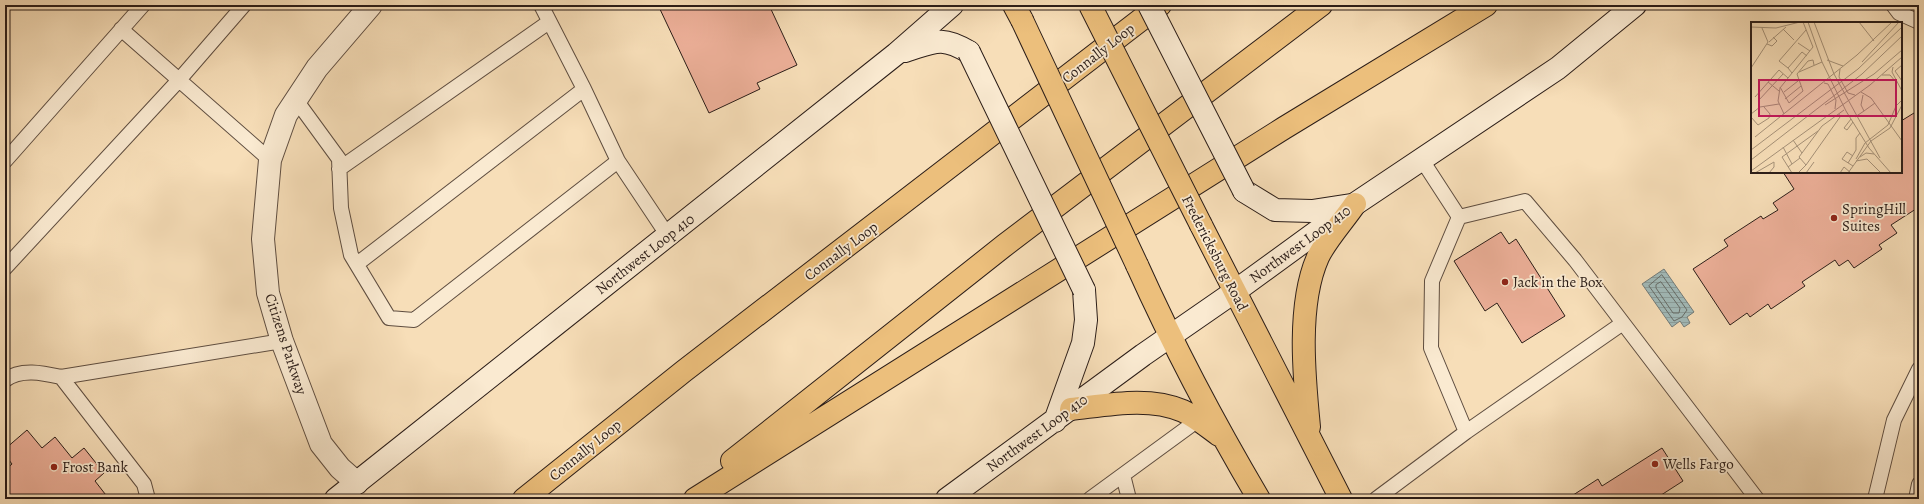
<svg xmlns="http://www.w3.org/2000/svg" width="1924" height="504" viewBox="0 0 1924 504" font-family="Alegreya,serif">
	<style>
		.water { fill: url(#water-rules); stroke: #727b79 }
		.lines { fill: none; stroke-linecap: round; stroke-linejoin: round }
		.shore { stroke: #666c68; stroke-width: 1 }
		.building { fill: #ecaf98; stroke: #2b1d18 }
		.lane-casing { stroke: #5e4d40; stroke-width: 16 }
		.street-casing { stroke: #5e4d40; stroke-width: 24 }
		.secondary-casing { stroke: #2b1d18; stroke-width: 24 }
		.primary-casing { stroke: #2b1d18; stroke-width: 24 }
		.highway-casing { stroke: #2b1d18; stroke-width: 24 }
		.lane { stroke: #faead1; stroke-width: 14 }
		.street { stroke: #faead1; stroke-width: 22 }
		.secondary { stroke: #faead1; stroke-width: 22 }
		.primary { stroke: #ecbf7c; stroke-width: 22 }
		.highway { stroke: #ecbf7c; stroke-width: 22 }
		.secondary-bridge-casing { stroke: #2b1d18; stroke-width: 24; stroke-linecap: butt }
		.primary-bridge-casing { stroke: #2b1d18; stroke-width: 24; stroke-linecap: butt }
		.secondary-bridge { stroke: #faead1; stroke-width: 22 }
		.primary-bridge { stroke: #ecbf7c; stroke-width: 22 }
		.poi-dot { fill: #8f2418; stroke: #faead1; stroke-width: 1.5 }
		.labels { text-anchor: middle; stroke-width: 3.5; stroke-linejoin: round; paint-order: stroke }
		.street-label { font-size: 15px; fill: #2b1d18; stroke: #faead1 }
		.poi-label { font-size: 15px; fill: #2b1d18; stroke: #faead1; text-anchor: start }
		.inset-road { fill: none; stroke: #a59178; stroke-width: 1 }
		.view { fill: #c2185b; fill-opacity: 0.15; stroke: #c2185b; stroke-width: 2 }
		.inset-edge { fill: none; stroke: #2b1d18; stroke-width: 2 }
	</style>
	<defs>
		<pattern id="water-rules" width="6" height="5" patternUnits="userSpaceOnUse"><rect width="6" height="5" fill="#a1bab9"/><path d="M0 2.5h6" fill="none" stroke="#8b9f9e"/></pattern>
	</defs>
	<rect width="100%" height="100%" fill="#f7deb8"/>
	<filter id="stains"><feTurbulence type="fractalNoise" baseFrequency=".005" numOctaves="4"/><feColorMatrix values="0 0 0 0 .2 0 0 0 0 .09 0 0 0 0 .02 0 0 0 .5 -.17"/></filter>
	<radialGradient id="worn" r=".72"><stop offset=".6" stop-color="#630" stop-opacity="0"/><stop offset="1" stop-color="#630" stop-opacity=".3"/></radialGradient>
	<path class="water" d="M1664 269 1694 312 1687 317 1690 323 1684 327 1680 321 1672 327 1642 284Z"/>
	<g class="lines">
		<path class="shore" d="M1662 275 1687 310 1682 317 1674 321 1649 286Z
			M1661 282 1680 308 1679 313H1673L1656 288V285Z"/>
	</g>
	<path class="building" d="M658 5H769L797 65 757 83 760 89 709 113Z
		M1914 113 1916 116 1919 113V207L1891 225 1897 233 1879 245 1882 249 1854 268 1848 260 1839 266 1835 260 1802 282 1805 286 1771 309 1768 304 1750 317 1747 313 1730 325 1693 269 1728 246 1724 240 1761 216 1763 219 1778 210 1773 203 1794 189 1783 172H1901V121Z
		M1501 232 1509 244 1516 239 1565 316 1522 343 1497 303 1485 311 1454 261Z
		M27 430 42 448 55 437 72 458 84 448 104 473 95 481 109 499H8L5 495V470L12 464 5 455V449Z
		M1662 448 1683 481 1655 499H1567L1598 479 1602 486Z"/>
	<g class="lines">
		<defs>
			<path id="lane" d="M1893 5 1899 13 1919 22
				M121 29 270 160
				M296 100 339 159 341 208 351 255 389 318 414 320 618 161 584 89 541 5
				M1422 160 1459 217 1525 201 1575 260 1757 499
				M5 161 143 5
				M618 161 668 236
				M339 169 549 22
				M357 264 584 89
				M5 268 179 80 244 5
				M61 377 144 484 148 499
				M5 380C21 368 43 373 61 377L282 341
				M1466 432 1623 323
				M1123 475 1129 499
				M1090 499 1198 420
				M1376 499 1466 432 1431 348 1432 281 1459 217
				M1875 499 1894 420 1919 369
				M1916 499 1919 484"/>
			<path id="street" d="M357 483 340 468 321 444 282 341 268 293 263 239 270 160 286 115 317 68 371 5"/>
			<path id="secondary" d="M905 51C934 42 941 35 969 52
				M1244 191 1275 210 1312 211 1351 205
				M1055 421 1083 343 1086 320 1084 290
				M336 499 896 54 952 5
				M947 499 1143 355 1234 292 1355 204 1558 68 1635 5"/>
			<path id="primary" d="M1014 5 1022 20
				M1201 225 1341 499
				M1137 265C1173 345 1214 423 1259 499
				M1071 409C1107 405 1149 396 1183 411 1196 417 1208 427 1219 435
				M1309 427C1304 376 1297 304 1318 257 1326 240 1345 219 1355 204"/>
			<path id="highway" d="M732 461 1005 245 1321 5
				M524 499 684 371 1160 5
				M695 499 1284 128 1486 5"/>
		</defs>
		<use href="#lane" class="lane-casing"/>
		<use href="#street" class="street-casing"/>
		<use href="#secondary" class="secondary-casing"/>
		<use href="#primary" class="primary-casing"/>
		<use href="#highway" class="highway-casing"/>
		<use href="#lane" class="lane"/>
		<use href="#street" class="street"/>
		<use href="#secondary" class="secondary"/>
		<use href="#primary" class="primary"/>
		<use href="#highway" class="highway"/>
		<defs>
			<path id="secondary-bridge" d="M1149 5 1244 191
				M969 52 1084 290"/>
			<path id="primary-bridge" d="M1090 5 1201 225
				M1022 20 1137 265"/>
		</defs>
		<use href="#secondary-bridge" class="secondary-bridge-casing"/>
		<use href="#primary-bridge" class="primary-bridge-casing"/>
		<use href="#secondary-bridge" class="secondary-bridge"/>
		<use href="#primary-bridge" class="primary-bridge"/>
	</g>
	<g class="poi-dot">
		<circle cx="1834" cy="218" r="4"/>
		<circle cx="1505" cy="282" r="4"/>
		<circle cx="1655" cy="464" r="4"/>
		<circle cx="54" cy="467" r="4"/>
	</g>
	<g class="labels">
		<g class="street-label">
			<text transform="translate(1098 53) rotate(-38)" y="5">Connally Loop</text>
			<text transform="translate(1300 244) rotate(-36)" y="5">Northwest Loop 410</text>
			<text transform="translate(841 251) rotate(-37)" y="5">Connally Loop</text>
			<text transform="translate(1215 253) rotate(63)" y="5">Fredericksburg Road</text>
			<text transform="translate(645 254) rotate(-38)" y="5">Northwest Loop 410</text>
			<text transform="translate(286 344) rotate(72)" y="5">Citizens Parkway</text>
			<text transform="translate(1037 433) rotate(-36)" y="5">Northwest Loop 410</text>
			<text transform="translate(585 450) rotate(-39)" y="5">Connally Loop</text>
		</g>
		<g class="poi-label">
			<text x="1842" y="214">SpringHill<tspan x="1842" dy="17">Suites</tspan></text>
			<text x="1513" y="287">Jack in the Box</text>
			<text x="1663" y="469">Wells Fargo</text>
			<text x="62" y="472">Frost Bank</text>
		</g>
	</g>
	<g transform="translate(1751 22)">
		<rect width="151" height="151" fill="#f7deb8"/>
		<path class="inset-road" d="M57 0 71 40 95 89 118 126 140 151M63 0 83 52 129 136M108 0 123 19M0 5 25 6 49 0M32 7 43 18M18 20 35 5M47 21 59 29M16 22 21 24 26 19 22 15M76 38 92 44M111 40 148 0M151 43 144 49 151 59M142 45 141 50 151 69M0 46 17 20 11 6M37 46 28 39 55 8M89 47 88 55 97 71 104 73M48 50 71 40M41 51 37 46 51 30 56 34M131 53H139L145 60M17 60 28 69M73 61 77 62 85 78 84 87M29 65 38 81 52 69 46 52 57 39 62 38 63 43M33 70 47 59M110 70 120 76 151 119M4 75 28 48 37 56M34 77 50 64M8 78 32 52M74 83 123 52 151 28M113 89 124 81M0 92 9 85 28 82M33 92 27 79 29 66 62 25 52 0M0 95 7 103 18 96 19 92 13 85M104 95 113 89 110 83 112 73M100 97 93 106 96 108 102 100M4 115 106 33 141 0M42 118 51 131 48 135 55 143 47 151M32 125 41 142M0 128 107 47 151 5M51 131 71 104 93 88M109 135 115 131 123 132M105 137 114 121 137 103 145 84 151 78M0 138 111 52 151 14M105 139 116 137 130 151M97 141 105 128V116L109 111M55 143 89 95 88 92M102 144 91 137 96 130 102 134M37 145 49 136M0 149 119 63 151 35M4 151 23 140V145L18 151M41 151 31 135 67 109M55 151 63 140M89 151 93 145 100 151M97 151 120 119 139 106 151 83"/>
		<path class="view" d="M8 58H145V94H8Z"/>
		<rect width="151" height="151" class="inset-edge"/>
	</g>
	<rect width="1924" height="504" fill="none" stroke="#f7deb8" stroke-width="20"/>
	<rect x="6" y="6" width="1912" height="492" fill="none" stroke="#2b1d18" stroke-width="2"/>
	<rect x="10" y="10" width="1904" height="484" fill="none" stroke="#2b1d18"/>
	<rect width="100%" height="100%" filter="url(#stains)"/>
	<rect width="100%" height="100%" fill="url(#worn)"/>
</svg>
